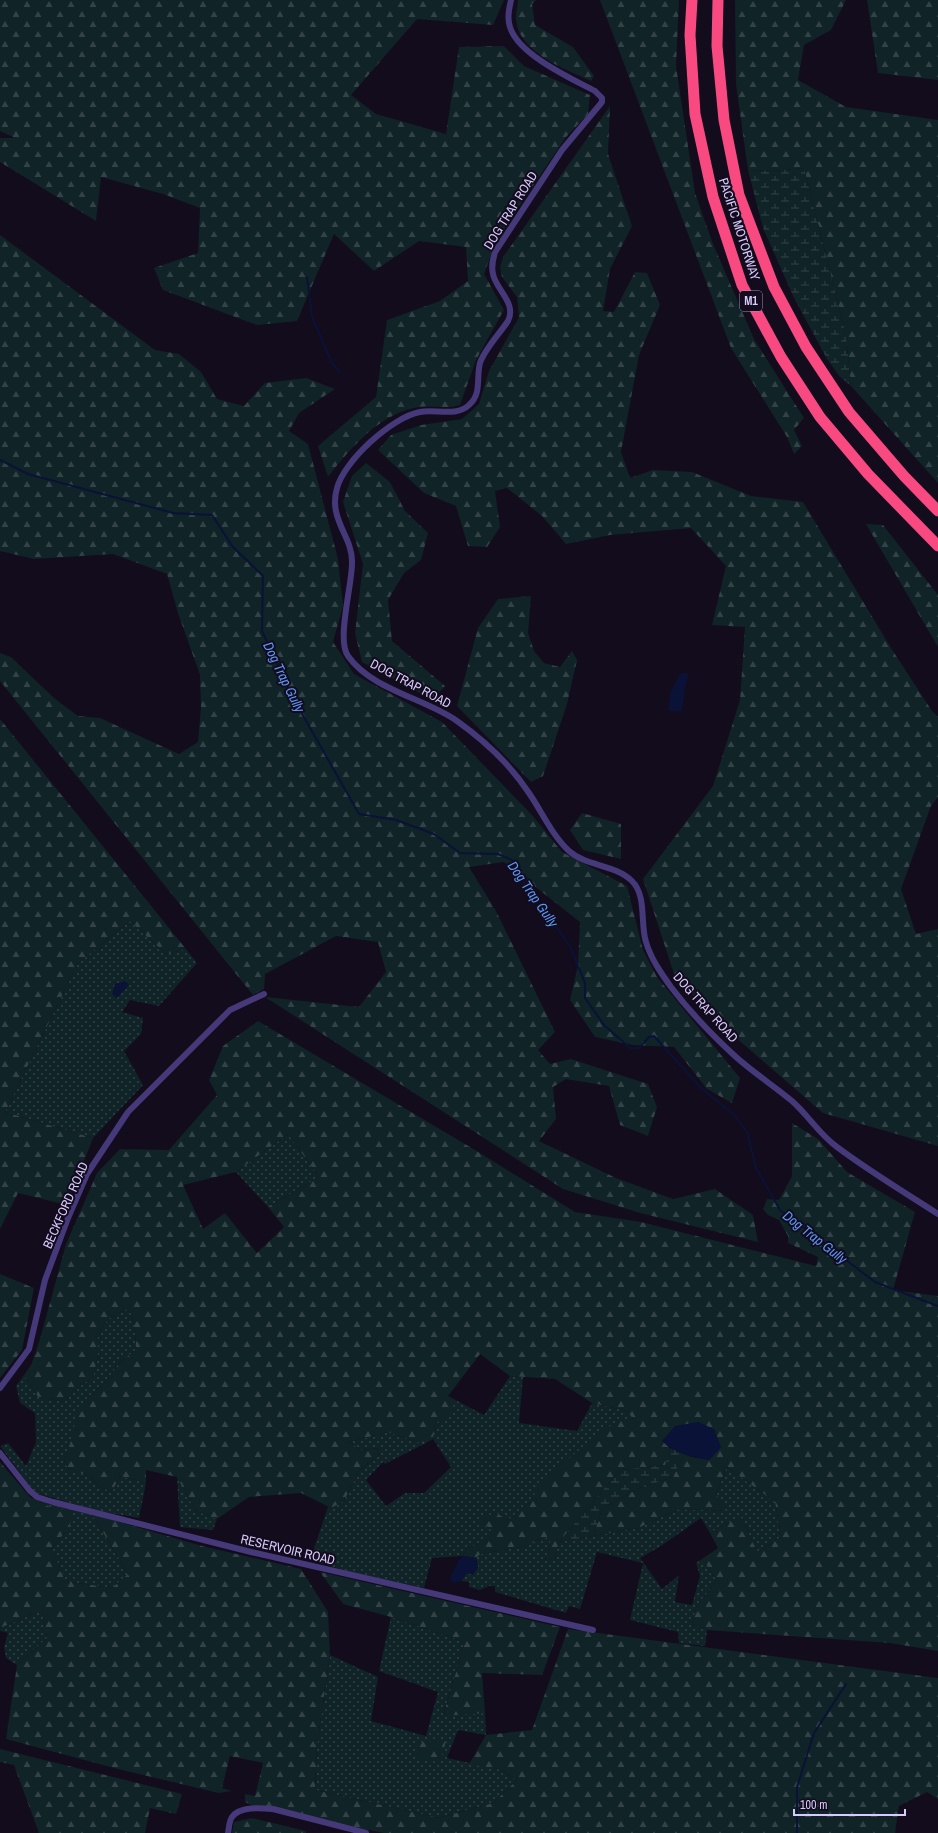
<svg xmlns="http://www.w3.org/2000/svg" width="938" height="1833" viewBox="0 0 938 1833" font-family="'Archivo Narrow',sans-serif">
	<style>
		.grass { fill: url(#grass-dots) }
		.forest { fill: url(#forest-firs); fill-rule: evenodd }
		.wetland { fill: url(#wetland-marsh) }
		.water { fill: #0a1337 }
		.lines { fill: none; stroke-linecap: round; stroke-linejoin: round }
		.stream { stroke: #0a1337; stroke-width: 2 }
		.street { stroke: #46397a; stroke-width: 6 }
		.highway { stroke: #f84a80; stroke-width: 11 }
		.labels { text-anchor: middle; stroke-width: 4; stroke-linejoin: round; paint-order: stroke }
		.shield { fill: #120c1d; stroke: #9d91ba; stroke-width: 1 }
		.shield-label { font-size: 12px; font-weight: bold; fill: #d8cafd }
		.street-label { font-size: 13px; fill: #d8cafd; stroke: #120c1d }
		.water-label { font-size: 14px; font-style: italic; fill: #5c96f9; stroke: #120c1d }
	</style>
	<defs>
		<pattern id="grass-dots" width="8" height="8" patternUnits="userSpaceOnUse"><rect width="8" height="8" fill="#102326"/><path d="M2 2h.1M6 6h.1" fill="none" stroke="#324246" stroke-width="1.8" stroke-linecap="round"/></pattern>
		<pattern id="forest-firs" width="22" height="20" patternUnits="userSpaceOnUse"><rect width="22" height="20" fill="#102326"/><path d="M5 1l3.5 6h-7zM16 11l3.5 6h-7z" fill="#324246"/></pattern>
		<pattern id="wetland-marsh" width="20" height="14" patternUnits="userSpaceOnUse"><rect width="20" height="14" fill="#102326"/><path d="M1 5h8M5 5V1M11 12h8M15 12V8" fill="none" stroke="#324246"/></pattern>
	</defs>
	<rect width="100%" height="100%" fill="#120c1d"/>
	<path class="grass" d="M130 921 166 954 186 949 197 963 159 1006 130 1000 122 1012 143 1018 141 1034 124 1051 143 1085 93 1138 5 1112 78 963Z
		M288 1134 319 1177 268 1207 236 1172Z
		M125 1309 131 1313 135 1330 136 1350 120 1362 105 1383 88 1398 64 1461 71 1473H82L91 1477 98 1487 112 1491 120 1476 146 1483 139 1518 99 1511 35 1493 0 1446 8 1443 26 1466 36 1442 35 1413 20 1403 16 1386 24 1375 38 1397 64 1402 81 1385 93 1377 98 1356V1334L108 1319Z
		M510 1376 523 1377 519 1423 577 1431 592 1403 627 1411 634 1420 508 1520 496 1513 487 1526 494 1532 477 1545 467 1548 463 1556 432 1558 424 1588 346 1571 310 1560 328 1507 331 1508 344 1501 359 1471 378 1455 379 1448 360 1450 349 1442 388 1432 424 1444 385 1464 383 1462 366 1480 386 1506 405 1493H424L451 1467 433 1439 435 1424 448 1396 484 1415Z
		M727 1467 775 1502 781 1537 758 1552 750 1538 743 1519 725 1524 710 1533 701 1518 661 1546 640 1558 662 1589 679 1575 675 1602 692 1605 700 1576 696 1563 702 1559 716 1579 714 1585 697 1605 692 1624 707 1630 705 1646 679 1643 678 1632 630 1620 643 1563 597 1552 580 1609 569 1606 566 1613 495 1592V1586H489L480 1590 469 1587V1582L461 1581 467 1573 478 1567 476 1558 480 1554 527 1546 540 1538H549L551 1544 545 1560 554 1561 559 1542 638 1528 679 1509 725 1511 716 1494Z
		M177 1477 196 1511 217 1519 213 1530 180 1527Z
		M31 1498 92 1514 128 1574 112 1588 64 1581 52 1548 69 1527 54 1509Z
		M42 1610 47 1638 17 1665 6 1658 4 1647 8 1633 0 1631V1628Z
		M391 1617 465 1642 443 1715 485 1713 486 1735 458 1730 447 1758 498 1769 517 1780 493 1803 439 1818 315 1790 317 1745 330 1655 378 1677 371 1721 426 1736 438 1692 379 1671Z"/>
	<path class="forest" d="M0 0H504L493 25 417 19 351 95 376 114 446 134 459 47 504 46 524 66 590 95 588 114 566 137 496 241 484 274 504 310 476 360 460 405C445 410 430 404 414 408 377 416 350 449 328 477L318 446 376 397 387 320 440 301 468 281 466 247 419 241 374 271 334 234 297 321 257 325 163 290 154 268 198 253 200 208 163 194 101 177 96 221 0 162V138H15L0 131Z
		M518 0H536L532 4 535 25 573 47 594 76 591 81C565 69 514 51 516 15 516 10 518 5 518 0Z
		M600 0H679L676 66 695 193 713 244 754 339 804 418 794 430 802 446 794 454 787 437 731 348Z
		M735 0H846L831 30 804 45 798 80 846 107 938 120V483L851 386 846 335 804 168 772 171 748 170 736 84Z
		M867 0H938V80L878 73Z
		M610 106 608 154 632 226 610 269 603 311 614 312 635 272 647 273 660 305 639 355 621 452 630 478 653 470 692 472 751 496 803 502 891 648 932 711 938 717V797L931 806 901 889 916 934 938 929V1146L823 1113 720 1024 674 974 643 879 713 786 740 700 745 627 712 625 726 566 691 528 610 535 566 544 542 516 507 488 495 491 500 527 487 547 468 546 456 506 424 493 378 450 391 435 421 425 462 419 479 404 489 371 519 317 517 297 502 277 500 267 503 257Z
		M0 235 155 350 179 354 201 372 217 399 244 406 265 383 306 378 335 389 299 413 289 431 308 444 338 559 343 606 333 642 354 674 442 722 532 815 562 852 627 886 643 950 657 977 740 1078 732 1103 707 1089 674 1047 633 1045 595 1037 570 1000 578 965 580 922 504 862 469 867 496 911 555 1032 538 1050 550 1064 571 1059 648 1084 657 1107 648 1136 620 1125 609 1086 566 1079 553 1087 556 1119 539 1141 616 1178 673 1199 715 1189 753 1215 758 1242 640 1213 563 1189 265 997 359 1007 386 972 378 942 336 936 265 974 264 989 253 995 0 681V653L11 657 54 698 78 716 100 718 179 754 198 742 201 707 200 675 178 613 167 574 113 554 34 559 0 551Z
		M366 463 390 482 405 511 428 533 421 560 404 573 388 600 392 641 445 686 433 700 362 662 355 633 363 564 343 502 352 476Z
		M866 524 883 525 938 595V647Z
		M531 596 528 633 534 651 544 663 560 667 572 651 577 660 567 704 543 776 531 782 457 706 478 628 498 599Z
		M0 719 186 949 166 954 130 921 78 963 5 1112 93 1138 67 1205 18 1193 0 1229Z
		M582 813 621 824V859L583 850 570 830Z
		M258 1021 475 1150 575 1212 641 1222 816 1266 818 1257 788 1243V1236L779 1220 768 1215 763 1209 767 1199 779 1200 792 1176V1123L818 1139 847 1172 915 1212 893 1290 938 1296V1651L890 1643 707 1630 692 1624 697 1605 714 1585 716 1579 702 1559 718 1548 710 1533 725 1524 743 1518 750 1538 758 1552 781 1537 775 1502 727 1467 716 1494 726 1511 679 1509 638 1528 593 1536 602 1509 637 1489 673 1477 684 1454 692 1457 709 1460 721 1446 662 1441 670 1448 666 1465 620 1470 559 1542 554 1561H545L551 1544 548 1538H540L527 1546 480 1554 476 1558 463 1556 467 1548 477 1545 493 1532 487 1526 476 1525 483 1517 496 1513 508 1520 534 1499 535 1487 598 1434 621 1419 634 1420 627 1411 592 1403 555 1379 510 1376 480 1354 448 1396 455 1410 435 1424 433 1439 424 1444 388 1432 349 1442 360 1450 380 1448 378 1455 359 1471 344 1501 331 1508 301 1493 249 1497 217 1519 196 1511 177 1477 146 1470V1483L120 1476 112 1491 98 1487 91 1477 82 1473H71L64 1461 70 1444 77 1413 88 1398 105 1383 120 1362 136 1350 135 1330 131 1313 125 1309 108 1319 98 1334V1356L93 1377 81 1385 64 1402 38 1397 24 1375 31 1365 40 1339 66 1244 97 1173 120 1149 169 1150 217 1095 209 1080 223 1046ZM288 1134 319 1177 268 1207 284 1227 257 1253 225 1213 203 1229 183 1185 236 1172Z
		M0 1274 34 1288 22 1350 0 1378Z
		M0 1462 31 1498 54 1509 74 1510 69 1527 52 1548 65 1581 112 1588 128 1574 92 1514 202 1546 301 1569 328 1612 330 1655 317 1745 315 1790 439 1818 493 1803 517 1780 498 1769 469 1764 486 1735 532 1730 568 1629 938 1678V1799L927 1792 899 1806 895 1833H384L264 1810 245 1802V1794L255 1796 263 1763 230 1756 222 1788 232 1791 219 1793 118 1769 6 1739 17 1665 47 1638 42 1610 0 1628Z
		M320 1572 560 1627 542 1675 482 1673 485 1713 443 1716 465 1642 391 1617 343 1604Z
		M446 1741 440 1762 415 1759 418 1742Z
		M0 1749 182 1794 176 1814 150 1808 145 1833H39L14 1765 0 1762Z
		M252 1818 306 1831V1833H232L234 1822Z"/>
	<path class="wetland" d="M804 168 846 335 851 386 840 377 827 359 794 298 763 228 748 170 772 171Z
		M670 1448 684 1454 673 1477 637 1489 602 1509 593 1536 559 1542 620 1470 665 1465Z"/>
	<path class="water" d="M689 673 685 687 682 711H669L670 694 680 674Z
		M126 981 129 985 117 998 112 994 115 984Z
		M698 1422 714 1429 721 1447 709 1460C692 1457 675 1453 662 1441L675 1426Z
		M463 1556 476 1558 478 1567 473 1575 467 1573 461 1581 453 1583 450 1578 458 1561Z"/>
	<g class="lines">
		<path class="stream" d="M307 277 312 317 332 363 340 372
			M0 460 28 474 173 513 212 515 233 547 263 576 262 631 292 696 359 814 396 820 434 834 460 853 498 854 512 860 524 882 570 946 585 983V998L604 1025 630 1048H639L649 1037 654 1036 701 1088 733 1114 747 1132 756 1168 780 1210 875 1282 938 1306
			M797 1833V1787L814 1733 846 1684"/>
		<path class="street" d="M511 0C509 9 507 18 510 27 518 54 570 78 595 91L602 98V102L562 150 495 252C493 259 491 266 493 274 496 290 517 303 508 321 500 333 484 350 480 363 476 378 482 394 469 405 457 417 435 409 420 412 392 417 344 461 337 488 328 519 352 536 352 561 353 582 336 640 348 656 372 690 424 698 457 721 485 741 510 764 529 793 542 812 552 835 569 851 587 867 615 864 632 881 647 896 640 924 646 942 651 959 661 973 671 987 690 1012 713 1036 736 1057 754 1073 774 1086 792 1101 808 1115 819 1134 837 1147 869 1171 904 1192 938 1214
			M0 1388 29 1349 45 1280 68 1218 87 1174 128 1112 230 1010 264 994
			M0 1453 30 1491 37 1497 53 1502 251 1552 593 1630
			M228 1833C229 1828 229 1821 232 1817 240 1806 261 1808 273 1809L366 1833"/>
		<path class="highway" d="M692 0 690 35 695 114 713 197 742 285 781 357 820 417 868 474 938 546
			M718 0 717 46 724 120 739 195 774 287 806 347 849 412 904 476 938 511"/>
	</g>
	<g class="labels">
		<rect class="shield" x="740" y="291" width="22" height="20" rx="3"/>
		<g class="shield-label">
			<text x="751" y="305">M1</text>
		</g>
		<g class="street-label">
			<text transform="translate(510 210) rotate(-58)" y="5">DOG TRAP ROAD</text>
			<text transform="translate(740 229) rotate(72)" y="5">PACIFIC MOTORWAY</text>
			<text transform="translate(411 683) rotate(28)" y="5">DOG TRAP ROAD</text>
			<text transform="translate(706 1007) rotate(48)" y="5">DOG TRAP ROAD</text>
			<text transform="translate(65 1205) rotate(-66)" y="5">BECKFORD ROAD</text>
			<text transform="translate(288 1549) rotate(13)" y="5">RESERVOIR ROAD</text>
		</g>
		<g class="water-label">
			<text transform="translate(284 677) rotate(64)" y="5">Dog Trap Gully</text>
			<text transform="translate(533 894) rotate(55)" y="5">Dog Trap Gully</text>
			<text transform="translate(815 1237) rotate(38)" y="5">Dog Trap Gully</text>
		</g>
	</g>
	<path d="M794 1809v6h111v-6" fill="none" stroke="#d8cafd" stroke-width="2"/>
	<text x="800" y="1809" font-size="12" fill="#d8cafd" stroke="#120c1d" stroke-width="3" paint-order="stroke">100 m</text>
</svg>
